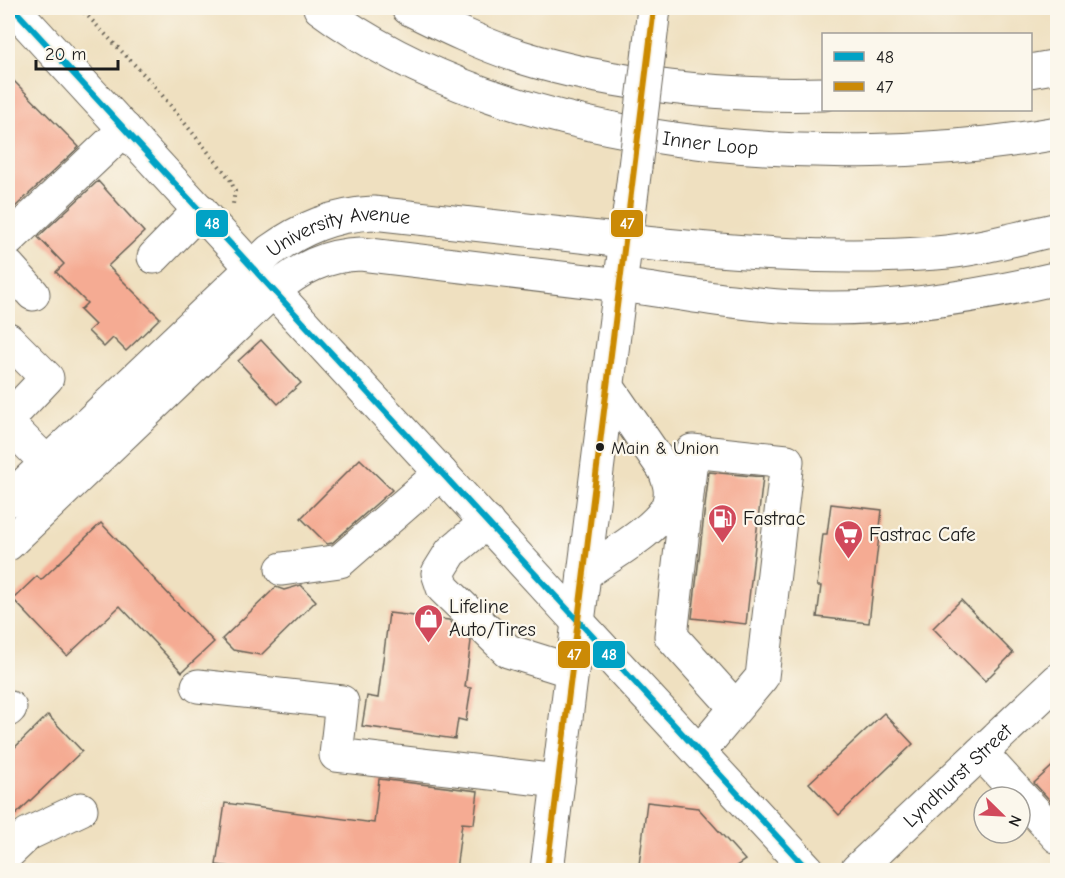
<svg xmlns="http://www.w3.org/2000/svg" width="1065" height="878" viewBox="0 0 1065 878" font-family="'Comic Neue',sans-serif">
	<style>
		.building { fill: #f5ab93 }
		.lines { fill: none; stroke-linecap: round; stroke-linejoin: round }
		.minor-casing { stroke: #666155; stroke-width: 35 }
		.major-casing { stroke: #666155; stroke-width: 35 }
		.highway-casing { stroke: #666155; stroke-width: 35 }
		.path { stroke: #666155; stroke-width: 4; stroke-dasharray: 1.5 4.5; stroke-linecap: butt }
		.minor { stroke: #fff; stroke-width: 33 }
		.major { stroke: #fff; stroke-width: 33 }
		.highway { stroke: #fff; stroke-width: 33 }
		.major-bridge-casing { stroke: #666155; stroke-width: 35; stroke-linecap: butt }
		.major-bridge { stroke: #fff; stroke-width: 33 }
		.bus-1-casing { stroke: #fbf7ec; stroke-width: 10 }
		.bus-2-casing { stroke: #fbf7ec; stroke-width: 10 }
		.bus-1 { stroke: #01a2c5; stroke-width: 6 }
		.bus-2 { stroke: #cb8a06; stroke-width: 6 }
		.bus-dot { fill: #1c1c1c; stroke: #fbf7ec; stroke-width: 2 }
		.labels { text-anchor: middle; stroke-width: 4.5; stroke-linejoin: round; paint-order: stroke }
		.bus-label { font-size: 18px; fill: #1c1c1c; stroke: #fbf7ec; text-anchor: start }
		.street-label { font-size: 20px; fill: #1c1c1c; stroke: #fbf7ec }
		.poi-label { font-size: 20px; fill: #1c1c1c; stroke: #fbf7ec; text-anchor: start }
		.line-badge { stroke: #fbf7ec; stroke-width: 2 }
		.badge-label { font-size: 16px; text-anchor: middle; font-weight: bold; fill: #fff }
	</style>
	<rect width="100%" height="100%" fill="#fbf7ec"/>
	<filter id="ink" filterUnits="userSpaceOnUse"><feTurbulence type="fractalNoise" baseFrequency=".0167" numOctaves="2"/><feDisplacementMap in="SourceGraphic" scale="12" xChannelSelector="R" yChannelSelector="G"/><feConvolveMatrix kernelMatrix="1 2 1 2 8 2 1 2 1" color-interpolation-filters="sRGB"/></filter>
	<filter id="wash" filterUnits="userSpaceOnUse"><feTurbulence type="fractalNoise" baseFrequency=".008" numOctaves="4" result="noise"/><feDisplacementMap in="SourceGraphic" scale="24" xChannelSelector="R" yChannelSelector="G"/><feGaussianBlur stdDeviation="1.35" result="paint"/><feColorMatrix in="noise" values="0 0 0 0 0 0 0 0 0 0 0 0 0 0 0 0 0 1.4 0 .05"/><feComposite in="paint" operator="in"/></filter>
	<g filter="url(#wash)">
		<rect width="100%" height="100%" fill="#efe0c0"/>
		<g id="blocks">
			<path class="building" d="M8 75 79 147 15 207 8 199Z
				M98 181 144 232 108 266 160 318 126 351 113 338 104 347 88 331 95 325 80 310 87 303 56 272 64 264 38 237Z
				M261 340 301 383 278 404 238 361Z
				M360 459 392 490 332 543 327 544 301 518Z
				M709 472 763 477 746 624 692 618Z
				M831 504 882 510 869 623 817 617 821 586H817L823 534H827Z
				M101 523 214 642 182 672 120 606 67 656 13 599 37 576 41 580Z
				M301 585 316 601 261 655 233 650 222 639 276 587 284 590Z
				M961 600 1013 653 985 681 933 628Z
				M389 613 449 620 471 641 465 687 471 688 466 721 458 719 455 739 362 726 367 696 378 698Z
				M884 713 913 744 839 815 809 783Z
				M48 715 82 751 8 822V754Z
				M1058 761V809L1034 783Z
				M379 779 478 791 474 824 462 823 456 870H258L216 865 225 803 374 823Z
				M647 802 698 808 745 860 730 870H676L639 865Z"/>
		</g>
	</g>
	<g filter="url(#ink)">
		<use href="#blocks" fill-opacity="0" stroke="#666155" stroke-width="1.5"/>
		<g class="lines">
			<defs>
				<g id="minor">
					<path d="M8 240 125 129"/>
					<path d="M154 257 200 210"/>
					<path d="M8 266 33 294"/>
					<path d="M8 339 47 378 8 419"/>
					<path d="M8 424 47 463"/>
					<path d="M487 522 451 552 438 573 443 588 508 651 572 671"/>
					<path d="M282 569 340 561 441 473"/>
					<path d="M584 574C605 558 659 529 668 505 673 492 669 481 664 469L607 386"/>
					<path d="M578 622 808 870"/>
					<path d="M198 686 342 702 336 755 558 781"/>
					<path d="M8 710 10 708"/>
					<path d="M699 752 762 677 787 461 692 451 671 636 736 708"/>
					<path d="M981 753 1058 837"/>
					<path d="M8 853 28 834 81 809"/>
					<path id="s1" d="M857 870 1058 680"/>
				</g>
				<g id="major">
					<path d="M13 8 578 622"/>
					<path d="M649 51 654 8"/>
					<path id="s2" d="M8 500 270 251C302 228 333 215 373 213L625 241"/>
					<path d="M8 544 273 291C300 268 326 255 361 254L620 285"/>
					<path d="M547 870 635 167"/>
				</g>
				<g id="highway">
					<path id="s3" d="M320 8C512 151 828 173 1058 133"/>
					<path d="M408 8C444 26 481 44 521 57 610 85 730 97 824 94"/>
					<path d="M1030 71 1058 66"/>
					<path d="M625 241C729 252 832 261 936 253 977 250 1018 238 1058 229"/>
					<path d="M620 285C678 293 737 304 796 307 879 312 976 297 1058 278"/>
				</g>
			</defs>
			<use href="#minor" class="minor-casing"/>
			<use href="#major" class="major-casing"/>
			<use href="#highway" class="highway-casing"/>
			<path class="path" d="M80 8 153 84 230 179 235 191 233 204"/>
			<use href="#minor" class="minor"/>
			<use href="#major" class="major"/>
			<use href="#highway" class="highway"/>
			<defs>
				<path id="major-bridge" d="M635 167 649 51"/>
			</defs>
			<use href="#major-bridge" class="major-bridge-casing"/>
			<use href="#major-bridge" class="major-bridge"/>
			<defs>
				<path id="bus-1" d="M13 8 808 870"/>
				<path id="bus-2" d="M547 870 654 8"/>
			</defs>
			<use href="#bus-1" class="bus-1-casing"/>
			<use href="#bus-2" class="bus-2-casing"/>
			<use href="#bus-1" class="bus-1"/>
			<use href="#bus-2" class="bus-2"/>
		</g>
	</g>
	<defs>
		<symbol id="fuel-pin" viewBox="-11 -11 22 30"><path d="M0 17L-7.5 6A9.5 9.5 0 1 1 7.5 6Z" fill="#d1495b" stroke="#fbf7ec"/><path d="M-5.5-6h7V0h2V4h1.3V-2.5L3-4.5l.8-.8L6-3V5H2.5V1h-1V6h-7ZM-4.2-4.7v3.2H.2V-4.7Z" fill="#fff"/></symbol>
		<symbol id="supermarket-pin" viewBox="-11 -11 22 30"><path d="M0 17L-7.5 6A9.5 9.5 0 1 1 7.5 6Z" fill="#d1495b" stroke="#fbf7ec"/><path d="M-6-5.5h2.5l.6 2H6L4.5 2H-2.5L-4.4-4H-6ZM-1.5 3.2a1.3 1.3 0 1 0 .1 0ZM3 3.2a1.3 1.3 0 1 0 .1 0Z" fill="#fff"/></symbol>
		<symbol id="shop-pin" viewBox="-11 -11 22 30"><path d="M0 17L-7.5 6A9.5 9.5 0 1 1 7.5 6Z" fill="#d1495b" stroke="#fbf7ec"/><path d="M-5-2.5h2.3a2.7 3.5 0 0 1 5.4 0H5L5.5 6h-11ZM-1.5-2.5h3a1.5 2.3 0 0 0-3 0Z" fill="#fff"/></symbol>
	</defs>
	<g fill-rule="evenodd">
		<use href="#fuel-pin" x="706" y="502" width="33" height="45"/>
		<use href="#supermarket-pin" x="832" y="518" width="33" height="45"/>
		<use href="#shop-pin" x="412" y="602" width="33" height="45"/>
	</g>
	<circle class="bus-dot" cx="600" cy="447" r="5"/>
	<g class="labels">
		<g class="bus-label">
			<text x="611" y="454">Main &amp; Union</text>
		</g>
		<g class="street-label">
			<text dy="7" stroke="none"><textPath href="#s3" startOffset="418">Inner Loop</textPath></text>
			<text dy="7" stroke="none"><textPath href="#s2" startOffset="435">University Avenue</textPath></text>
			<text dy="7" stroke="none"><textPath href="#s1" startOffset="138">Lyndhurst Street</textPath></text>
		</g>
		<g class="poi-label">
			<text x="743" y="525">Fastrac</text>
			<text x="869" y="541">Fastrac Cafe</text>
			<text x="449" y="613">Lifeline<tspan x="449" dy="23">Auto/Tires</tspan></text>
		</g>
	</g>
	<g class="line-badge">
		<rect x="195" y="209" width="34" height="29" rx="6" fill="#01a2c5"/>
		<rect x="610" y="209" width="34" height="29" rx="6" fill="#cb8a06"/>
		<rect x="592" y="640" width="34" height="29" rx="6" fill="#01a2c5"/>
		<rect x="557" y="640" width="34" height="29" rx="6" fill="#cb8a06"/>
	</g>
	<g class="badge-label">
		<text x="212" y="229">48</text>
		<text x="627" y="229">47</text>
		<text x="609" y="660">48</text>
		<text x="574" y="660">47</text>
	</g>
	<rect width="1065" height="878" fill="none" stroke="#fbf7ec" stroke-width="30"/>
	<rect x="822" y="33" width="210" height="78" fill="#fbf7ec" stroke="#a29f99" stroke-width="1.5"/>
	<rect x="834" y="52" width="30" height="9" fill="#01a2c5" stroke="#a29f99" stroke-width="1.5"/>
	<text x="876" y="63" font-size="18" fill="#1c1c1c">48</text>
	<rect x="834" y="82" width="30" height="9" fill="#cb8a06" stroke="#a29f99" stroke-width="1.5"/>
	<text x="876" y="93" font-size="18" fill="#1c1c1c">47</text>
	<g transform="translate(1002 815) rotate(114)"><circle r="28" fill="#fbf7ec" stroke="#a29f99" stroke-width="1.5"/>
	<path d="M0-4.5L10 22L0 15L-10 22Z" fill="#d1495b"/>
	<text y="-9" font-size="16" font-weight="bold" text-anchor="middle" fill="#1c1c1c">N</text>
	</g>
	<path d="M36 60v9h82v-9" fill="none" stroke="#1c1c1c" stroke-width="3"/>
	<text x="45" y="60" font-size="18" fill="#1c1c1c" stroke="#fbf7ec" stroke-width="4.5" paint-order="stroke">20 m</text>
</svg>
